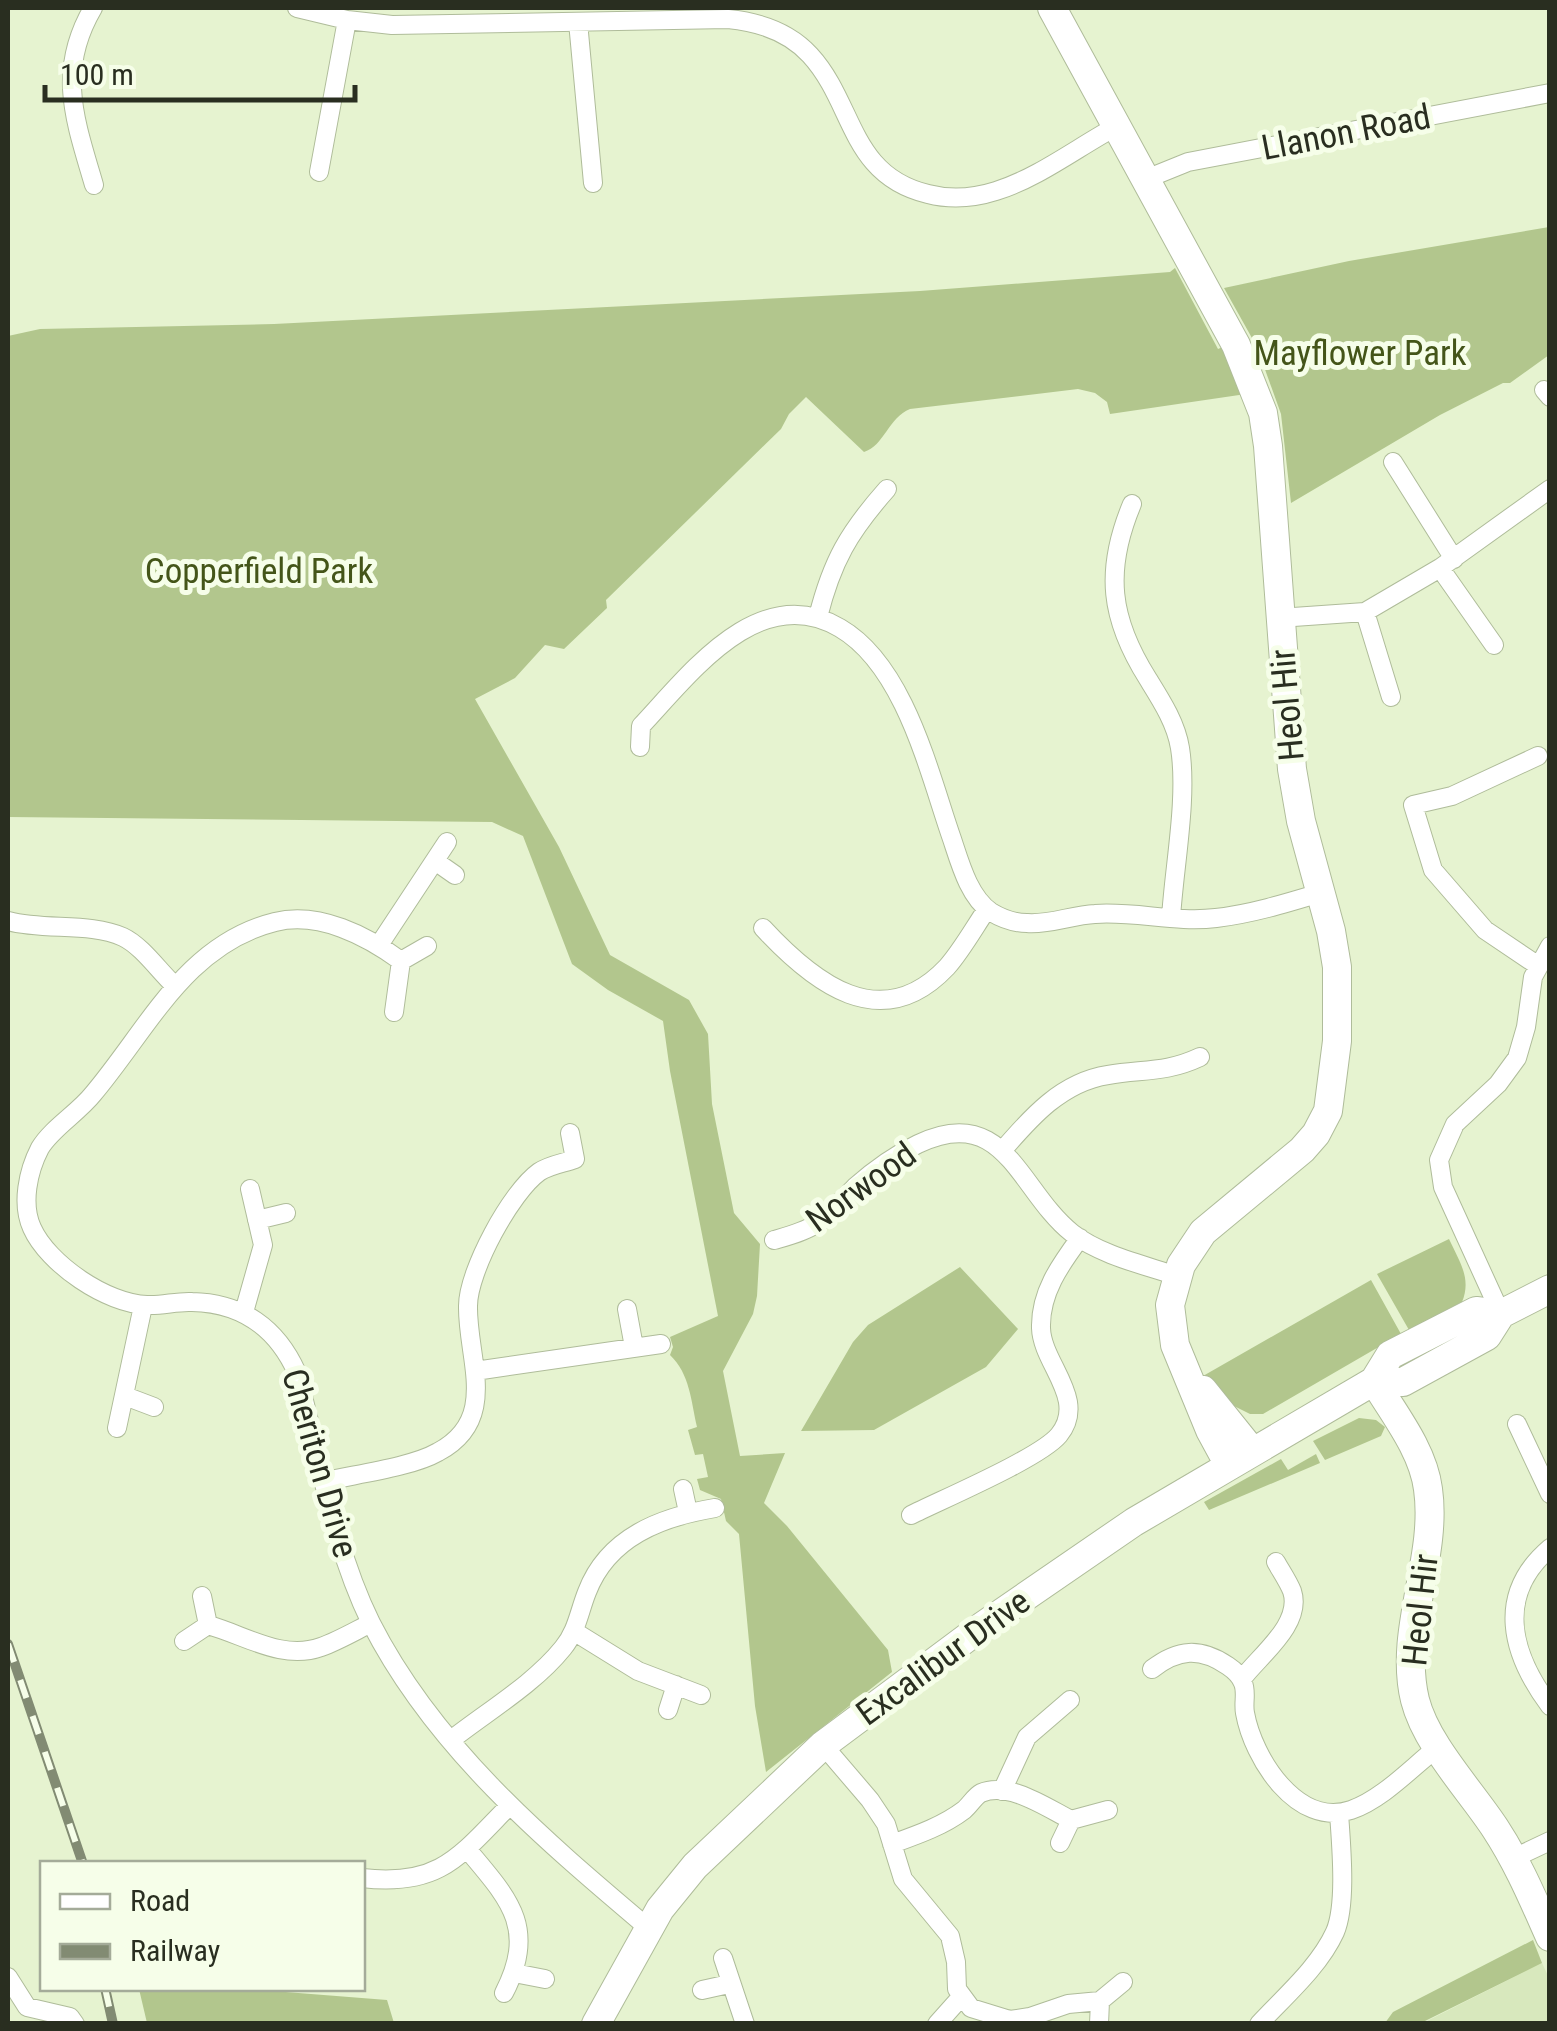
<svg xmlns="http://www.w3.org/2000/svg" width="1557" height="2031" viewBox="0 0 1557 2031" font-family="'Roboto Condensed',sans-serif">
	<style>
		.built { fill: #d8e8bd }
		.green { fill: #b2c68d }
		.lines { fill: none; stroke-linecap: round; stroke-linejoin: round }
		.street-casing { stroke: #afbc9a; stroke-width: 20 }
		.secondary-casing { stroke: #afbc9a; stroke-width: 30 }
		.street { stroke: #fff; stroke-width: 18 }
		.secondary { stroke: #fff; stroke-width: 28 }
		.rail-casing { stroke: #828b73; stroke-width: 10 }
		.rail { stroke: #f6fee9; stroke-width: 6; stroke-dasharray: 19; stroke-linecap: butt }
		.labels { text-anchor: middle; stroke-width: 10; stroke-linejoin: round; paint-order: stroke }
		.street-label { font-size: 35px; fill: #292e20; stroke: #f6fee9 }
		.park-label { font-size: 35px; fill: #445519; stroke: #f6fee9 }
	</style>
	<rect width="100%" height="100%" fill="#e6f3d0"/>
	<path class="built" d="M1542 1963 1549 1978V2023L1421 2024Z"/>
	<path class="green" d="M1549 227V355L1510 383H1503L1440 415 1291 503 1281 414 1257 347 1224 288 1349 261Z
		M1175 268 1218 349 1225 346 1246 394 1110 414 1107 402 1095 393 1078 389 910 409C889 417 884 446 864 452L806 397 789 414 781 429 606 600 607 608 564 649 545 645 515 678 475 699 559 847 610 955 689 1000 708 1034 712 1104 734 1213 760 1244 757 1296 753 1314 723 1371 740 1456 785 1453 764 1503 787 1526 888 1650 892 1672 766 1772 755 1706 739 1534 726 1521 721 1499 700 1490 697 1479 708 1477 703 1454 695 1455 688 1430 697 1427C691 1401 690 1374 670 1355L673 1347 670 1337 718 1316 670 1071 663 1021 608 990 572 964 523 836 492 822 8 817V336L40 329 274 324 627 306 920 291 1170 272Z
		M1449 1239C1459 1261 1472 1278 1462 1302L1409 1330 1377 1274Z
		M960 1267 1018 1329 986 1367 874 1430 801 1431 853 1342 868 1325Z
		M1371 1280 1401 1334 1263 1414H1250L1234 1406 1230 1410 1203 1376Z
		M1359 1418 1376 1420 1385 1427 1381 1436 1325 1460 1313 1441Z
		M1316 1454 1320 1463 1209 1510 1204 1502 1281 1459 1288 1470Z
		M1533 1940 1542 1963 1421 2023H1385L1393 2012Z
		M139 1989H249L387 2000 394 2023H147Z"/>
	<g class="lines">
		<defs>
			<path id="street" d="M93 8C56 71 75 120 94 185
				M297 8 347 20 392 25 728 19C759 22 788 31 810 55 855 104 849 175 928 194 951 200 974 198 996 191 1038 178 1078 147 1117 126
				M578 22 593 183
				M319 172 347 20
				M1146 179 1188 162 1550 93
				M1544 390 1550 397
				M1393 462 1454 559
				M1132 504C1104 571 1110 619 1148 679 1161 700 1176 723 1180 748 1188 798 1174 867 1171 918
				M1440 568 1494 645
				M1365 612 1391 697
				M818 617C832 561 849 532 887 489
				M1279 618 1365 612 1440 568 1550 489
				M640 747 641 726C690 674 759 580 840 628 905 666 929 773 952 839 960 863 969 897 991 912 1001 918 1015 923 1027 923 1049 925 1072 915 1095 914 1135 911 1176 923 1216 918 1251 914 1287 903 1320 893
				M435 861 455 875
				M8 921C45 931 90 922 123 937 142 946 159 971 174 985
				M763 928C813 982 881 1037 947 967 962 950 974 928 987 909
				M379 945 447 842
				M401 961C367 936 319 911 275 922 186 944 148 1029 93 1094 78 1113 52 1128 40 1148 28 1171 21 1204 32 1228 48 1264 107 1304 147 1305 162 1306 177 1301 192 1302 242 1303 277 1328 297 1373 319 1455 333 1546 371 1623 434 1747 543 1839 647 1927
				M1537 965 1485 930 1433 870 1413 805 1452 796 1538 756
				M394 1012 401 961 427 946
				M1002 1151C1031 1117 1062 1082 1108 1075 1143 1069 1166 1073 1200 1057
				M257 1220 286 1213
				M774 1240C788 1236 804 1232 816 1224 831 1214 843 1199 855 1187 874 1170 895 1155 918 1144 1005 1102 1019 1191 1072 1233 1100 1255 1144 1265 1177 1276
				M627 1309 634 1347
				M244 1312 263 1245 250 1189
				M1501 1314 1443 1187 1439 1160 1455 1124 1498 1084 1517 1058 1526 1027 1533 977 1550 946
				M475 1371 661 1344
				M125 1396 154 1407
				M1517 1424 1550 1494
				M117 1428 143 1306
				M326 1481C357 1474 412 1467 438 1452 500 1419 467 1359 468 1306 468 1271 511 1192 539 1172 549 1165 564 1163 575 1159L570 1133
				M683 1489 688 1512
				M911 1515C943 1499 1040 1458 1059 1435 1088 1399 1042 1364 1041 1328 1040 1293 1060 1265 1080 1238
				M1550 1548C1495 1595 1511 1654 1550 1706
				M208 1625C245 1635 282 1661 321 1647 338 1641 355 1631 371 1623
				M575 1632 638 1671 701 1695
				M184 1641 208 1625 202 1596
				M1152 1669C1178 1649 1200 1647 1228 1666 1234 1670 1240 1675 1243 1683 1247 1692 1243 1703 1245 1713 1253 1758 1297 1828 1351 1810 1383 1799 1412 1767 1438 1747
				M1242 1679C1259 1656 1303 1624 1292 1591 1288 1581 1281 1571 1276 1562
				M668 1710 676 1685
				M451 1740C488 1711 534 1684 563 1648 577 1631 579 1612 587 1592 608 1537 661 1517 715 1508
				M823 1745 870 1800 886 1824 903 1879 950 1936 956 1962 957 1989 971 2008 1010 2020 1030 2017 1068 2004 1100 2001 1123 1982
				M1002 1791 1027 1737 1070 1700
				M1060 1843 1071 1820
				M892 1844C917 1835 943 1826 964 1810 970 1805 975 1796 981 1793 1009 1781 1047 1808 1071 1820L1108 1810
				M467 1849C508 1898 538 1927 504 1993
				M1514 1858 1550 1841
				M362 1878C439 1887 459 1857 508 1807
				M723 1958 745 2024
				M514 1973 545 1979
				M8 1977 27 2007 70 2017 75 2024
				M702 1990 729 1984
				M937 2024 962 1996
				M1099 2024 1100 2001
				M1259 2024C1285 1996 1319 1967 1335 1932 1347 1904 1341 1844 1339 1813"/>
			<path id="secondary" d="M1052 8 1236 345 1263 413 1268 446 1292 769 1301 821 1331 931 1337 967V1041L1328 1111 1316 1134 1302 1150 1203 1232 1181 1265 1170 1305 1175 1345 1210 1430 1229 1465
				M1374 1381C1394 1414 1423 1450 1428 1489 1438 1558 1398 1631 1415 1700 1426 1744 1470 1790 1495 1828 1518 1863 1533 1899 1550 1937
				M1374 1381 1403 1382 1487 1336 1501 1314 1550 1289
				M1203 1390 1252 1451
				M596 2024 660 1909 695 1866 823 1745 984 1625 1134 1522 1374 1381 1390 1355 1476 1311 1501 1314"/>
		</defs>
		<use href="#street" class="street-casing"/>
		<use href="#secondary" class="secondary-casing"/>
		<use href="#street" class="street"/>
		<use href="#secondary" class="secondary"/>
		<defs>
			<path id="rail" d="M8 1644 83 1864
				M105 1988 113 2024"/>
		</defs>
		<use href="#rail" class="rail-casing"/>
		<use href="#rail" class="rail"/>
	</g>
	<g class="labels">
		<g class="street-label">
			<text transform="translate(1346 132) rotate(-11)" y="12">Llanon Road</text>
			<text transform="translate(1287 705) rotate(-95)" y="12">Heol Hir</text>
			<text transform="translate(861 1187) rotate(-36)" y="12">Norwood</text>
			<text transform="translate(320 1463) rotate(74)" y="12">Cheriton Drive</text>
			<text transform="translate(1420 1610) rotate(-84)" y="12">Heol Hir</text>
			<text transform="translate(943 1657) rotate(-36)" y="12">Excalibur Drive</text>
		</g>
		<g class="park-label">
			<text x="1360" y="365">Mayflower Park</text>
			<text x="259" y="583">Copperfield Park</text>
		</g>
	</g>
	<rect width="1557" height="2031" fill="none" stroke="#292e20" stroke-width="20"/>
	<rect x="40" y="1861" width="325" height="130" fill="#f6fee9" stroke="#a4ab99" stroke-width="2.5"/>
	<rect x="60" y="1894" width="50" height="15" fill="#ffffff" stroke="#a4ab99" stroke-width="2.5"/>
	<text x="130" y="1911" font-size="30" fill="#292e20">Road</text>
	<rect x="60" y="1944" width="50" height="15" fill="#828b73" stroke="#a4ab99" stroke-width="2.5"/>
	<text x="130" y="1961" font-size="30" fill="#292e20">Railway</text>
	<path d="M45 85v15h310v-15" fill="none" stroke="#292e20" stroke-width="5"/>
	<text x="60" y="85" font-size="30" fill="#292e20" stroke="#f6fee9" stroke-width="8" paint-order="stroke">100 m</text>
</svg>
